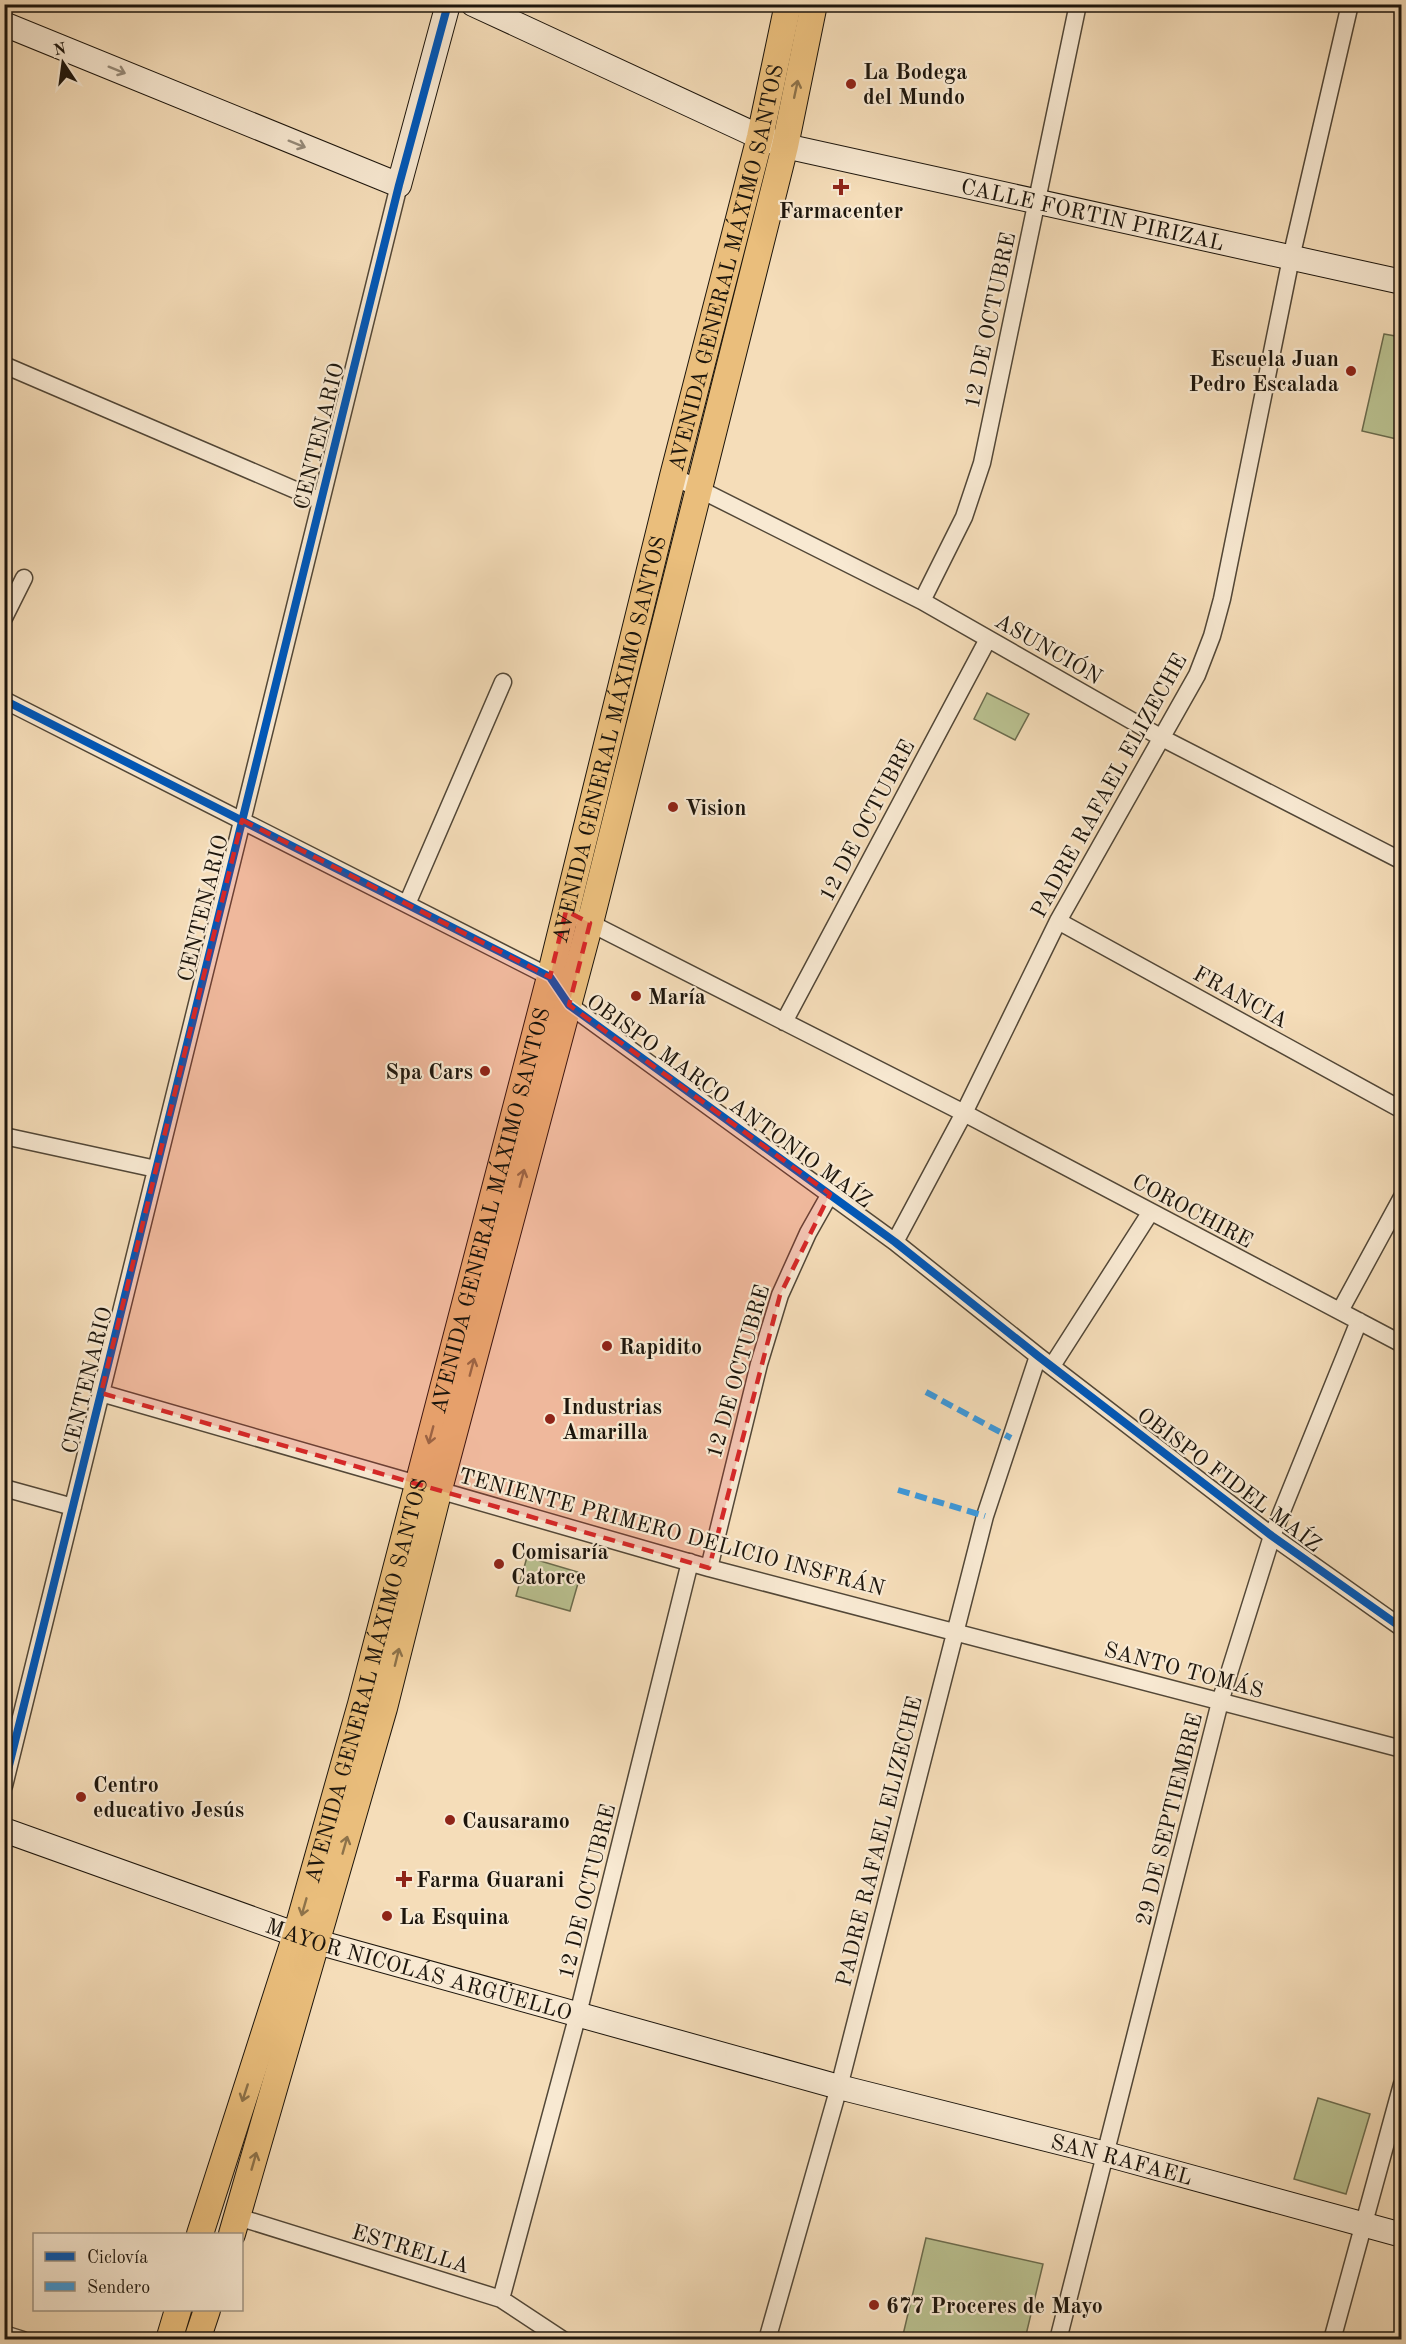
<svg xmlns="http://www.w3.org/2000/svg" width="1406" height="2344" viewBox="0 0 1406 2344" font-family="'Old Standard TT',serif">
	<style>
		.green { fill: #bac291; stroke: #6b6c4e; stroke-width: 1.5 }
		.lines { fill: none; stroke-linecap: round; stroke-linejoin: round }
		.street-casing { stroke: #524737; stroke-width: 19 }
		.secondary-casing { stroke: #1c150c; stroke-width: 26 }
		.primary-casing { stroke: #1c150c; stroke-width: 28 }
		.street { stroke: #f8e9d2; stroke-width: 16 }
		.secondary { stroke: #f8e9d2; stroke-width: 24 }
		.primary { stroke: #eabe7c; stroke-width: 26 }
		.quiet { stroke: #3c9ade; stroke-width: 6; stroke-dasharray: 12 6; stroke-linecap: butt }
		.cycleway-casing { stroke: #f8e9d2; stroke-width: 11 }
		.cycleway { stroke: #0057b8; stroke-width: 8 }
		.oneway { stroke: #958a79 }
		.oneway2 { stroke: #8d724a }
		.marked { fill: #d62828; fill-opacity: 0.2; stroke: #d62828; stroke-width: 4.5; stroke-dasharray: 12 8; stroke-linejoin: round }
		.poi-dot { fill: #8f2418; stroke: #f8e9d2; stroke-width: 2 }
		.labels { text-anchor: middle; stroke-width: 4.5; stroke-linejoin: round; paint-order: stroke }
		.poi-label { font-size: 22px; font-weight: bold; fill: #1c150c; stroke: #f8e9d2; text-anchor: start }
		.street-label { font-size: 22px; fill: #1c150c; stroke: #f8e9d2 }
	</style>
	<rect width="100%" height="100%" fill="#f5ddb9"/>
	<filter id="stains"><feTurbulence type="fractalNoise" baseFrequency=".00333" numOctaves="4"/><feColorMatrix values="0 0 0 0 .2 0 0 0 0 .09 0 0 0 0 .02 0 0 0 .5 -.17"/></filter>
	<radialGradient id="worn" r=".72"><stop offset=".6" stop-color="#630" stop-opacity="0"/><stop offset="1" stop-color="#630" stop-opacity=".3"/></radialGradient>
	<path class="green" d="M1384 334 1401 337V440L1362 431Z
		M987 693 1029 714 1015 740 974 719Z
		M527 1557 581 1573 570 1611 516 1596Z
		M1318 2098 1370 2114 1346 2194 1294 2179Z
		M926 2238 1043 2264 1025 2339H902Z"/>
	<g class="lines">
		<defs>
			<path id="street" d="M4 365 321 501
				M673 476 922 601 1162 738 1402 861
				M922 601 964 517 982 463 1078 4
				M4 618 24 578
				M4 700 550 977 569 1005 895 1242 1038 1356 1272 1536 1402 1628
				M407 904 503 682
				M582 919 964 1113 1402 1344
				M1058 921 1402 1110
				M784 1022 988 639
				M4 1136 156 1169
				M895 1242 964 1113 1058 921 1197 675 1212 636 1222 599 1291 258 1350 4
				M1340 1311 1402 1197
				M1052 1366 1150 1213
				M101 1393 709 1568 1402 1749
				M4 1488 73 1507
				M709 1568 759 1364 780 1295 808 1233 830 1194
				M4 1786 399 185
				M238 2217 501 2299 563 2340
				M501 2299 578 2014 690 1562
				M4 2334 23 2340
				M767 2340 839 2087 985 1516 1038 1356
				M1058 2340 1220 1702 1272 1536 1359 1321
				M1332 2340 1402 2084"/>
			<g id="secondary">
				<path id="s1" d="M473 4 760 137 785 146 1402 282"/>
				<path d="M4 24 399 185 448 4"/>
				<path id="s2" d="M4 1830 317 1942 839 2087 1106 2154 1402 2235"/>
			</g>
			<g id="primary">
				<path id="s3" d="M200 2234 296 1935 361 1704 550 977 673 476 760 137 788 4"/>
				<path d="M232 2234 384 1708 439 1489 590 923 785 146 814 4"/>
				<path d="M169 2340 178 2310"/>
				<path d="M197 2340 207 2310"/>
			</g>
		</defs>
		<use href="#street" class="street-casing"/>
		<use href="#secondary" class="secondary-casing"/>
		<use href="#primary" class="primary-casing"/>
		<use href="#street" class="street"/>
		<use href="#secondary" class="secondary"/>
		<use href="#primary" class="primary"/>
		<path class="quiet" d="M926 1392 1011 1438
			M898 1490 985 1516"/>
		<defs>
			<path id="cycleway" d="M4 700 550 977 569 1005 895 1242 1038 1356 1272 1536 1402 1628
				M4 1786 399 185 448 4"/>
		</defs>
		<use href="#cycleway" class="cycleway-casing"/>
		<use href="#cycleway" class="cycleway"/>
	</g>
	<defs><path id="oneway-shaft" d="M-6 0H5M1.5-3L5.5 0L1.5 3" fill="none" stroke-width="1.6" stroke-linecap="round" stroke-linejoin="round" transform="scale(1.5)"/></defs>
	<g class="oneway">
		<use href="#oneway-shaft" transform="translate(117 70) rotate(22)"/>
		<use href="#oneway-shaft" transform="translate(297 144) rotate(22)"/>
	</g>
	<g class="oneway2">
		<use href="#oneway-shaft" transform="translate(796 89) rotate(-78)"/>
		<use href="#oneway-shaft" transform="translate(522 1178) rotate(-75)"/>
		<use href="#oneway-shaft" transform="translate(472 1367) rotate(-75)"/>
		<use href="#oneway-shaft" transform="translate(431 1435) rotate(105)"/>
		<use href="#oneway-shaft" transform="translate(397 1657) rotate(-76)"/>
		<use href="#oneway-shaft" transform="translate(345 1845) rotate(-74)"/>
		<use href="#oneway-shaft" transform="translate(304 1907) rotate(106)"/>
		<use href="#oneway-shaft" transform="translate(245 2093) rotate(108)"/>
		<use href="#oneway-shaft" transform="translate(254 2161) rotate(-74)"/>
	</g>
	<path class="marked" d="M242 820 550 977 566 911 590 923 569 1005 830 1194 780 1295 709 1568 101 1393Z"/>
	<g class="poi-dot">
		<circle cx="851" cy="84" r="6"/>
		<path d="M838 178h6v6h6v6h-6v6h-6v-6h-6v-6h6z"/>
		<circle cx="1351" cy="371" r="6"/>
		<circle cx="673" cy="807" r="6"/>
		<circle cx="636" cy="996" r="6"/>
		<circle cx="485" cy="1071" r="6"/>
		<circle cx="607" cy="1346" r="6"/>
		<circle cx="550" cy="1419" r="6"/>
		<circle cx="499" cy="1564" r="6"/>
		<circle cx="81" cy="1797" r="6"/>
		<circle cx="450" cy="1820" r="6"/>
		<path d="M401 1870h6v6h6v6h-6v6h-6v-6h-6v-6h6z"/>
		<circle cx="387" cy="1916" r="6"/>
		<circle cx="874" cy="2305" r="6"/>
	</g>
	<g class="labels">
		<g class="poi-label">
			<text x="863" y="79">La Bodega<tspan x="863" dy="25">del Mundo</tspan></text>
			<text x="841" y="218" text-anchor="middle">Farmacenter</text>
			<text x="1339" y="366" text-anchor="end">Escuela Juan<tspan x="1339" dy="25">Pedro Escalada</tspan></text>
			<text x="685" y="815">Vision</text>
			<text x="648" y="1004">María</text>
			<text x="473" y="1079" text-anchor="end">Spa Cars</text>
			<text x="619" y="1354">Rapidito</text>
			<text x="562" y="1414">Industrias<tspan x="562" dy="25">Amarilla</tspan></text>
			<text x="511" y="1559">Comisaría<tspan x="511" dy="25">Catorce</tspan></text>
			<text x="93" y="1792">Centro<tspan x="93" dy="25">educativo Jesús</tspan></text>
			<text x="462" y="1828">Causaramo</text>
			<text x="416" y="1887">Farma Guarani</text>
			<text x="399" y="1924">La Esquina</text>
			<text x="886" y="2313">677 Proceres de Mayo</text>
		</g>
		<g class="street-label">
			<text dy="8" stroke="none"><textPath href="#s1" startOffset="658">CALLE FORTIN PIRIZAL</textPath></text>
			<text dy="8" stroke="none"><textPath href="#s3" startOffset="2036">AVENIDA GENERAL MÁXIMO SANTOS</textPath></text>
			<text transform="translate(989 320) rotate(-78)" y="8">12 DE OCTUBRE</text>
			<text transform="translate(318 436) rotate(-76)" y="8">CENTENARIO</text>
			<text transform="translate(1049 648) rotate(30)" y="8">ASUNCIÓN</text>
			<text dy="8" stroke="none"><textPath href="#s3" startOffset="1550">AVENIDA GENERAL MÁXIMO SANTOS</textPath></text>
			<text transform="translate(1108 785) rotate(-61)" y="8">PADRE RAFAEL ELIZECHE</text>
			<text transform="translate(866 820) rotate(-62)" y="8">12 DE OCTUBRE</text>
			<text transform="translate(202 908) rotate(-76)" y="8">CENTENARIO</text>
			<text transform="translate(1241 996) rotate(29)" y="8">FRANCIA</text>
			<text transform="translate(730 1100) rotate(36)" y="8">OBISPO MARCO ANTONIO MAÍZ</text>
			<text transform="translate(1193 1210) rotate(28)" y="8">COROCHIRE</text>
			<text dy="8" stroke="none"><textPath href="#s3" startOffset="1064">AVENIDA GENERAL MÁXIMO SANTOS</textPath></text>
			<text transform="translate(737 1371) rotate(-74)" y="8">12 DE OCTUBRE</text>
			<text transform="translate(86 1380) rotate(-76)" y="8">CENTENARIO</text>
			<text transform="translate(1230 1479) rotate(37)" y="8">OBISPO FIDEL MAÍZ</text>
			<text transform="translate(672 1531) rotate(15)" y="8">TENIENTE PRIMERO DELICIO INSFRÁN</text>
			<text transform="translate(1184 1669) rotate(15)" y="8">SANTO TOMÁS</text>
			<text dy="8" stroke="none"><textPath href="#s3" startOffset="578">AVENIDA GENERAL MÁXIMO SANTOS</textPath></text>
			<text transform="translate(1168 1819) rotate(-76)" y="8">29 DE SEPTIEMBRE</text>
			<text transform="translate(878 1841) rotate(-76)" y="8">PADRE RAFAEL ELIZECHE</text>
			<text transform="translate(586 1891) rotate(-76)" y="8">12 DE OCTUBRE</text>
			<text dy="8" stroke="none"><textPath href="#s2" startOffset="438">MAYOR NICOLÁS ARGÜELLO</textPath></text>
			<text dy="8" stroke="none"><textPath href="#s2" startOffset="1166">SAN RAFAEL</textPath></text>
			<text transform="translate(411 2248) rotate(17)" y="8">ESTRELLA</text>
		</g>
	</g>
	<rect width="1406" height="2344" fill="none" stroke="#f5ddb9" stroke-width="24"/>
	<rect x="6" y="6" width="1394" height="2332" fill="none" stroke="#1c150c" stroke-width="3"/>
	<rect x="12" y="12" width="1382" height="2320" fill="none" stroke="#1c150c" stroke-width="1.5"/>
	<rect x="33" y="2233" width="210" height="78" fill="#f8e9d2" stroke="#a09483" stroke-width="1.5"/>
	<rect x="45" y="2252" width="30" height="9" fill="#0057b8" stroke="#a09483" stroke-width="1.5"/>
	<text x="87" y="2263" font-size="18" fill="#1c150c">Ciclovía</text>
	<rect x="45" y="2282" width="30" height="9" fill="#3c9ade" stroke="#a09483" stroke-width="1.5"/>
	<text x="87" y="2293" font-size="18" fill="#1c150c">Sendero</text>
	<g transform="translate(63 63) rotate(347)" stroke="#f8e9d2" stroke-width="4.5" paint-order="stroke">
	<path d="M0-4.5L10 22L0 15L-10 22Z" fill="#1c150c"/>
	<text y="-9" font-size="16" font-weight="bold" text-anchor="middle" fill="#1c150c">N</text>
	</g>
	<rect width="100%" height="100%" filter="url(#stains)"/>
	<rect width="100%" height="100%" fill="url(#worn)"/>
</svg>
